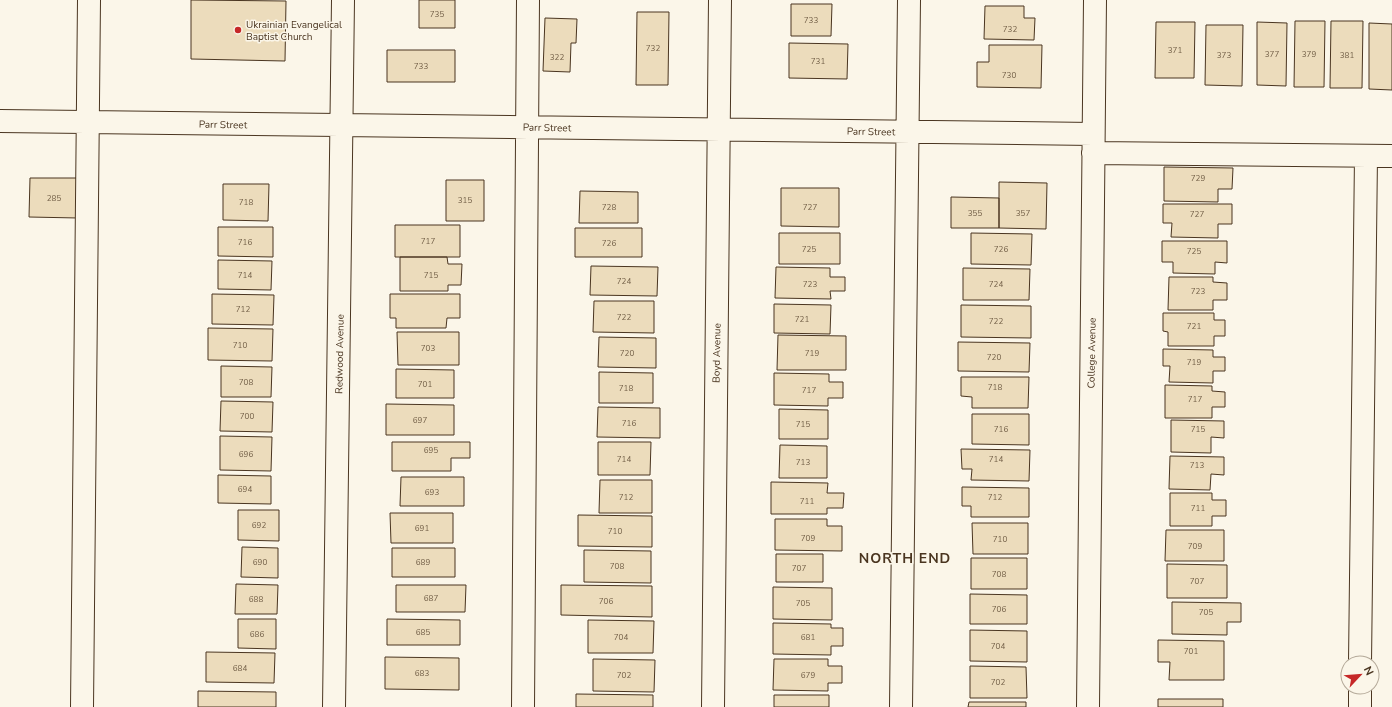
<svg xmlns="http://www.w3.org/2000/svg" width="1392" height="707" viewBox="0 0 1392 707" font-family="'Nunito Sans',sans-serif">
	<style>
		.building { fill: #ecdcbc; stroke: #4a3520 }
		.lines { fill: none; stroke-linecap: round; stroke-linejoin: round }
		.minor-casing { stroke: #4a3520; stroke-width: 24 }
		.minor { stroke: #fbf6e9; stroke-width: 22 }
		.poi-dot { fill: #c62828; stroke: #fbf6e9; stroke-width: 1.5 }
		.labels { text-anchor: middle; stroke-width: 3; stroke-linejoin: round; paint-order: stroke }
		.number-label { font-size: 8px; fill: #725f47 }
		.poi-label { font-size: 10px; fill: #4a3520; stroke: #fbf6e9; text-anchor: start }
		.street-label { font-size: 10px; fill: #4a3520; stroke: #fbf6e9 }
		.district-label { font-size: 14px; font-weight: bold; letter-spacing: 1px; fill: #4a3520; stroke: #fbf6e9 }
	</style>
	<rect width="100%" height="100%" fill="#fbf6e9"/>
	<path class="building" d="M191 0 286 1 285 61 191 59Z
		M419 0H455V28H419Z
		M791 4H832L831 36H791Z
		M985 6H1024V18H1035L1034 40 984 39Z
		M637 12H669L668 85H636Z
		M545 18 577 19 576 43H571L570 72 543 71Z
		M1295 21H1325L1324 87H1294Z
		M1331 21H1363L1362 88H1330Z
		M1156 22H1195L1194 78H1155Z
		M1257 22 1287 23 1286 86 1257 85Z
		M1369 23 1392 24V90L1369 89Z
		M1206 25H1243L1242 86 1205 85Z
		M789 43 848 44 847 79 789 78Z
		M989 45H1042L1041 88 977 87V62H989Z
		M387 50H455V82H387Z
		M1164 167 1233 168 1232 189H1218V202L1164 201Z
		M30 178H78V218L29 217Z
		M446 180H484V221H446Z
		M999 182 1047 183 1046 229 999 228Z
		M223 184H269L268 221 223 220Z
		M781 188H839V227L781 226Z
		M580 191 638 192V223H579Z
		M951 197 999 198V228H951Z
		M1163 204H1232V224H1218V238L1171 237 1172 223H1163Z
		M395 225H460V257H395Z
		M218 227H273V257L218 256Z
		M575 228H642V257H575Z
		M779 233H840V264H779Z
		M971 233 1032 234 1031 265 971 264Z
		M1162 241H1227V263L1215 262V274L1173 273V262H1162Z
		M400 257H447L448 264H462L461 285H448V291H400Z
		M218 260 272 261 271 290 218 289Z
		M591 266 658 267 657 296 590 295Z
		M776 267 830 268V277H845V291H830L831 299 775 298Z
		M963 268 1030 269 1029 300H963Z
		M1169 277H1213V282L1227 283V300H1213V310H1168Z
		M212 294 274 295 273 325 212 324Z
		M390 294H460V318H447L446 328H396V318H390Z
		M594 301H654V333L593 332Z
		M774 304 831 305 830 334 774 333Z
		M961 305 1031 306V338L961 337Z
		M1163 313H1214V320H1225V336H1214V346H1168V332L1163 331Z
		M208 328 273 329 272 361 208 360Z
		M397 332H459V365H398Z
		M778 335 846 336V370H777Z
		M599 337 656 338V368L598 367Z
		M958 342 1030 343 1029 372 958 371Z
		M1163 349 1213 350V357H1225V371H1213V383L1169 382 1170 366H1163Z
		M221 366 272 367 271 397H221Z
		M396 369 454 370V398H396Z
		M599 372 653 373V403H599Z
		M774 373 829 374V382H843V398H828V406L774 405Z
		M961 377H1029L1028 408H972V397L961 396Z
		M1165 385 1212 386V391L1225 392V407H1212V418H1165Z
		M221 401 273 402 272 432 220 431Z
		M386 404 454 405V435H386Z
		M598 407 660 408V438L597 437Z
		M779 409 828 410V439H779Z
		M972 414H1029V445L972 444Z
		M1171 420 1224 421V438L1211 437V453L1171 452Z
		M220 436 272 437 271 471 220 470Z
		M392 442H470V458H451V471H392Z
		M598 442H651L650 475H598Z
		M780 445 827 446V478H779Z
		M961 449 1030 450 1029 481 971 480 972 469H962Z
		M1170 456 1224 457V475L1211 474 1210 490 1169 489Z
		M218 475 271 476V504L218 503Z
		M401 477H464V506H400Z
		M600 480H652V513H599Z
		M771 482 828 483 827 493H844L843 508H827V514H771Z
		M962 487 1029 488V517H971V506H962Z
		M1170 493H1212V500H1226V516H1212V526H1170Z
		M238 510H279V541L238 540Z
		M390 513H453V543H391Z
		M578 515 652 516V547L578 546Z
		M775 519H827V526H842V551L775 550Z
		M972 523H1028V554H973Z
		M1166 530H1224V561H1165Z
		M242 547 278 548V578L241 577Z
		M392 548H455V577H392Z
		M584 550 651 551V583L584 582Z
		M776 554H823V582H776Z
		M971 558H1027V589H971Z
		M1167 564 1227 565V598H1167Z
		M236 584 278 585 277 614H235Z
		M396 585H466L465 612H396Z
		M561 585 652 586V617L561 615Z
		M773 587 832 588V620L773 619Z
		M970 594 1027 595V624H970Z
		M1172 602 1241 603V622H1227V635L1172 634Z
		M238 619H276V649L238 648Z
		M387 619 460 620V645H387Z
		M588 620 654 621 653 653H588Z
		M773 623 831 624V628H843V646H831V655L773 654Z
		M970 630 1027 631V662L970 661Z
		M1158 640 1224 641V680H1169L1170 662H1158Z
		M206 652 275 653 274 683 206 682Z
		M385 657 459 658V690L385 689Z
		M593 659 655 660 654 692 593 691Z
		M774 659H828V666H842V683H828V691L773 690Z
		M970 666 1026 667 1027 698H970Z
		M198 691 276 692V707H198Z
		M576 694 653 695V707H576Z
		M774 695H829V707H774Z
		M1158 699H1223V707H1158Z
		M969 702H1026V707H968Z"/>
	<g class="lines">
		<defs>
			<path id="minor" d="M0 121 1093 134
				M1093 153 1392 156
				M1360 663 1366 156
				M82 707 89 0
				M334 707 343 0
				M523 707 528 0
				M713 707 720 0
				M901 707 909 0
				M1088 707 1095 0
				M1360 707V687"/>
		</defs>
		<use href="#minor" class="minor-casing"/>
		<use href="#minor" class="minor"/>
	</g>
	<circle class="poi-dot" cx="238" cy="30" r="4"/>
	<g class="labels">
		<g class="number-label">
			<text x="437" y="17">735</text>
			<text x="811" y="23">733</text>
			<text x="1010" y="32">732</text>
			<text x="653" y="51">732</text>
			<text x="1175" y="53">371</text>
			<text x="1272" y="57">377</text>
			<text x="1309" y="57">379</text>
			<text x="1224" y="58">373</text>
			<text x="1347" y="58">381</text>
			<text x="557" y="60">322</text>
			<text x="818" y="64">731</text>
			<text x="421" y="69">733</text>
			<text x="1009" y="78">730</text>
			<text x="1198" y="181">729</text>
			<text x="54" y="201">285</text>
			<text x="465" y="203">315</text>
			<text x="246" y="205">718</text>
			<text x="609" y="210">728</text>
			<text x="810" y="210">727</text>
			<text x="975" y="216">355</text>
			<text x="1023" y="216">357</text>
			<text x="1197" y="217">727</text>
			<text x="428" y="244">717</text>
			<text x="245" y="245">716</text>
			<text x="609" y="246">726</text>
			<text x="809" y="252">725</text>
			<text x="1001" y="252">726</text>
			<text x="1194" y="254">725</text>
			<text x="245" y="278">714</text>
			<text x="431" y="278">715</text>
			<text x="624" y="284">724</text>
			<text x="810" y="287">723</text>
			<text x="996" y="287">724</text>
			<text x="1198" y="294">723</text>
			<text x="243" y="312">712</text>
			<text x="624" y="320">722</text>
			<text x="802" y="322">721</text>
			<text x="996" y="324">722</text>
			<text x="1194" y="329">721</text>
			<text x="240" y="348">710</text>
			<text x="428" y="351">703</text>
			<text x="627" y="356">720</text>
			<text x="812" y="356">719</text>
			<text x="994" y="360">720</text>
			<text x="1194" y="365">719</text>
			<text x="246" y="385">708</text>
			<text x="425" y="387">701</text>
			<text x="995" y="390">718</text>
			<text x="626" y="391">718</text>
			<text x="809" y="393">717</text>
			<text x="1195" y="402">717</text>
			<text x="247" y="419">700</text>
			<text x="420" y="423">697</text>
			<text x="629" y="426">716</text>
			<text x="803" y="427">715</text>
			<text x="1001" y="432">716</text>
			<text x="1198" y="432">715</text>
			<text x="431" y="453">695</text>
			<text x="246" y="457">696</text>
			<text x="624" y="462">714</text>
			<text x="996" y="462">714</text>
			<text x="803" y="465">713</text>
			<text x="1197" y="468">713</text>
			<text x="245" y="492">694</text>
			<text x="432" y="495">693</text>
			<text x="626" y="500">712</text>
			<text x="995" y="500">712</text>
			<text x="807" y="504">711</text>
			<text x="1198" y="511">711</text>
			<text x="259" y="528">692</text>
			<text x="422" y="531">691</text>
			<text x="615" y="534">710</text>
			<text x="808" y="541">709</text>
			<text x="1000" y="542">710</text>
			<text x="1195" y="549">709</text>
			<text x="260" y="565">690</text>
			<text x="423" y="565">689</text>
			<text x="617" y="569">708</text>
			<text x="799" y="571">707</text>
			<text x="999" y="577">708</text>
			<text x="1197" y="584">707</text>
			<text x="431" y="601">687</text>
			<text x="256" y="602">688</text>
			<text x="606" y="604">706</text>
			<text x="803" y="606">705</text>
			<text x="999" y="612">706</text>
			<text x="1206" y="615">705</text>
			<text x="423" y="635">685</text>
			<text x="257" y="637">686</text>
			<text x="621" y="640">704</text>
			<text x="808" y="640">681</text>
			<text x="998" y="649">704</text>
			<text x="1191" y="654">701</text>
			<text x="240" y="671">684</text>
			<text x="422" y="676">683</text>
			<text x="624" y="678">702</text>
			<text x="808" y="678">679</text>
			<text x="998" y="685">702</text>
		</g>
		<g class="poi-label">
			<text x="246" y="28">Ukrainian Evangelical<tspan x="246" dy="12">Baptist Church</tspan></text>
		</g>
		<g class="street-label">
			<text transform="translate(223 124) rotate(1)" y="4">Parr Street</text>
			<text transform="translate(547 127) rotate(1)" y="4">Parr Street</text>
			<text transform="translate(871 131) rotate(1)" y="4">Parr Street</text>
			<text transform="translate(716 353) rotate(-89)" y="4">Boyd Avenue</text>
			<text transform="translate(1091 353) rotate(-89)" y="4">College Avenue</text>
			<text transform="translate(339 354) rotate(-89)" y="4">Redwood Avenue</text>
		</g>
		<g class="district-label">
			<text x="905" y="563">NORTH END</text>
		</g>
	</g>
	<g transform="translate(1360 675) rotate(64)"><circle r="19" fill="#fbf6e9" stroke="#b4a999"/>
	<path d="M0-3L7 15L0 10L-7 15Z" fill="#c62828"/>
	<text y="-6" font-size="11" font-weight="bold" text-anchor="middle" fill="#4a3520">N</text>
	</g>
</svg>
